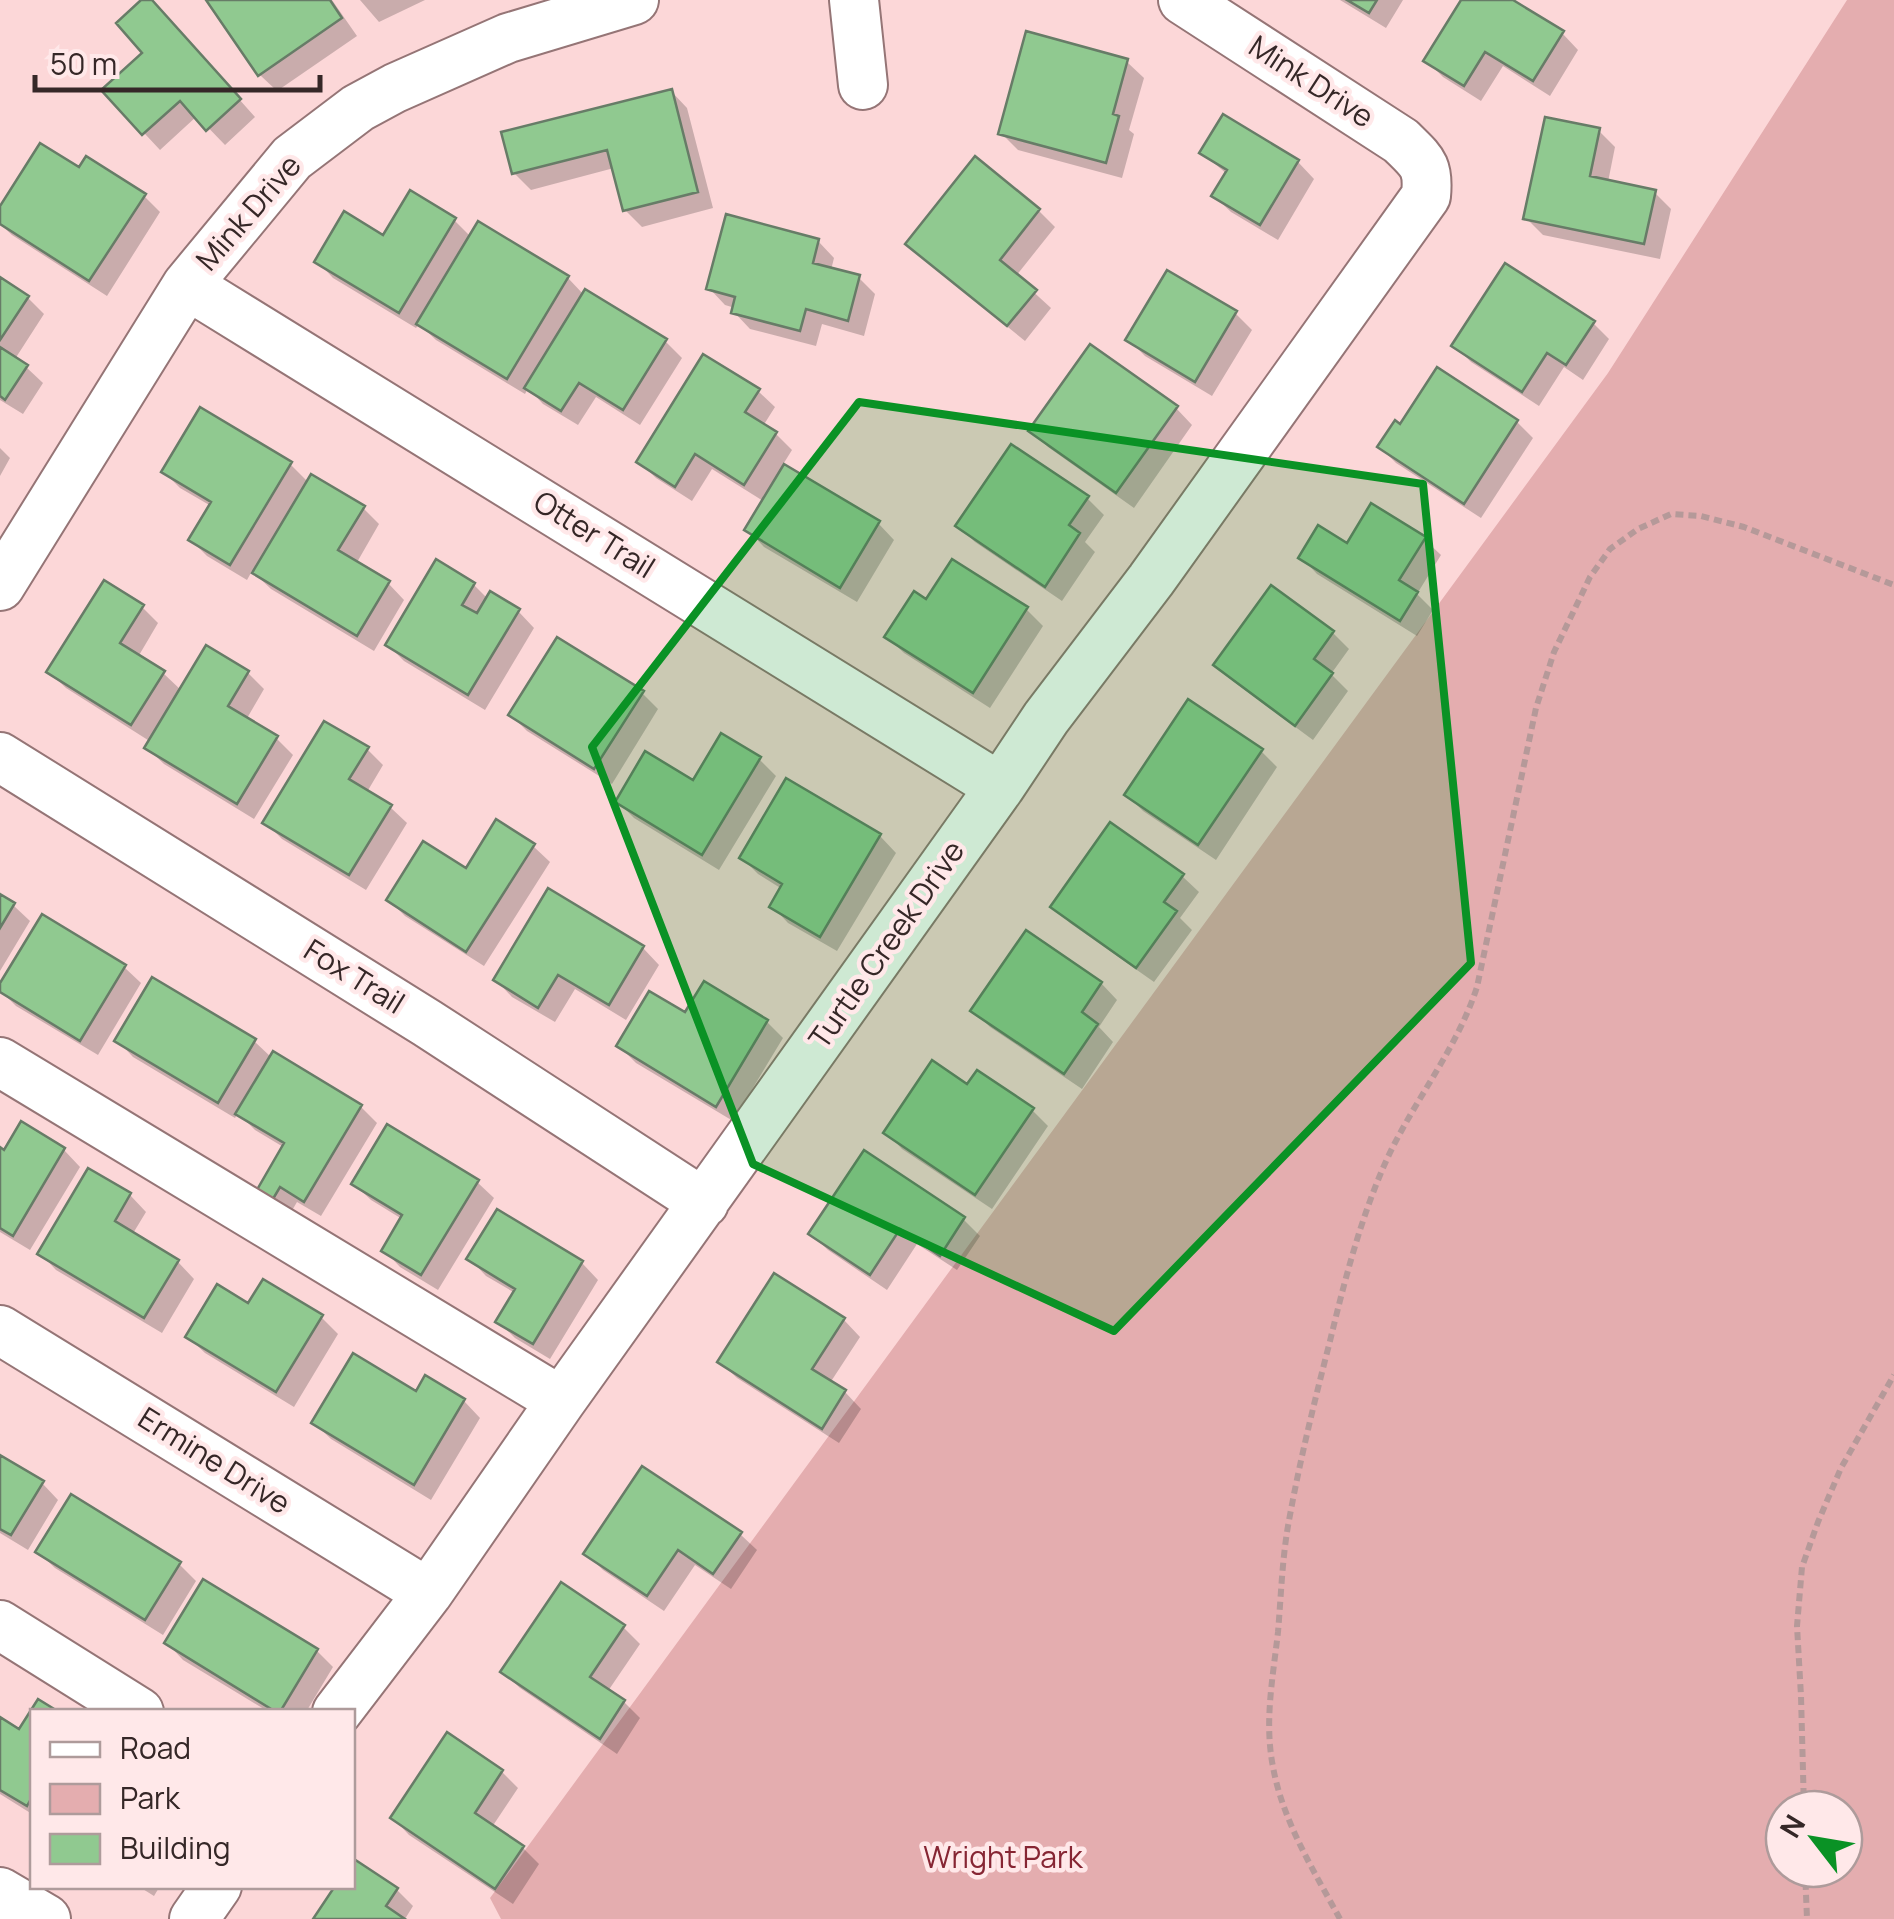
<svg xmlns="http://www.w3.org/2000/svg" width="1894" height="1919" viewBox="0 0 1894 1919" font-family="Manrope,sans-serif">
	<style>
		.green { fill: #e4adaf; fill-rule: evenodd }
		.shadow { fill: #0003 }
		.building { fill: #90c990; stroke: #677c67; stroke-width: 2.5 }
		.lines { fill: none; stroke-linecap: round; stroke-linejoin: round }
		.minor-casing { stroke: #957576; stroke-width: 52 }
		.path { stroke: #b59999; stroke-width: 6; stroke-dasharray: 8 5; stroke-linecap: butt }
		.minor { stroke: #fff; stroke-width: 48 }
		.marked { fill: #0a9225; fill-opacity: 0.2; stroke: #0a9225; stroke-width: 8; stroke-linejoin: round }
		.labels { text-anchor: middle; stroke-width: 9; stroke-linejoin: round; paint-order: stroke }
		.street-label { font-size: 30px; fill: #352727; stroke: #ffe8e9 }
		.park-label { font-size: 30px; fill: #862533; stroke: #ffe8e9 }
	</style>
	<rect width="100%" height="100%" fill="#fcd7d8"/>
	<path class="green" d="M1847 0H1894V1919H501L490 1898 1608 373ZM1784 1809H1844V1869H1784Z"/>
	<path class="shadow" d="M145 0H149L164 15 255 117 225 145 197 116 160 150 104 90 146 53Z
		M209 0H332L357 36 277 91 260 75Z
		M360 0H425L379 22Z
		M1340 0H1403L1386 28Z
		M1464 0H1508L1562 33 1578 50 1550 96 1503 66 1481 101 1443 77 1427 61Z
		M1127 62 1144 78 1129 130 1134 134 1122 178 1018 150 1001 133Z
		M671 91 687 108 713 208 642 227 625 210 614 168 531 190 514 173Z
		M1224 118 1298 162 1314 179 1278 240 1231 212 1214 196 1227 174 1202 153Z
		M1599 131 1615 147 1608 182 1654 192 1671 209 1660 259 1543 235 1526 218Z
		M976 160 1039 211 1055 227 1016 276 1051 308 1025 341 925 260 908 244Z
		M79 171 144 196 160 212 107 296 12 235 0 224V211Z
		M454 220 471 237 568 278 584 295 665 341 682 358 640 425 596 397 578 425 543 404 528 388 525 394 436 340 419 324 416 328 333 278 317 261 384 238Z
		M818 241 834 258 831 270 859 278 875 294 864 336 822 324 816 346 750 329 734 312 735 308 725 305 709 288Z
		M0 280 27 297 44 314 15 359 26 367 43 383 23 414 0 400Z
		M1235 313 1252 330 1212 396 1145 356 1128 339Z
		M1593 323 1609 339 1583 380 1564 367 1539 406 1471 362 1454 345Z
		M758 391 775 407 763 426 776 434 792 450 782 466 878 523 894 540 857 602 764 547 748 530 765 502 712 469 692 501 656 478 639 462Z
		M1176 408 1192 425 1134 508 1048 447 1032 431Z
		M1517 422 1533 438 1481 518 1396 463 1380 447 1401 427Z
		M0 448 10 458 0 476Z
		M290 464 309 483 363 508 379 524 356 564 388 583 404 600 374 651 271 589 252 571 247 580 207 556 191 540 211 506 180 488 164 472Z
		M1087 498 1104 515 1085 542 1095 552 1062 601 975 542 958 526Z
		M1424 539 1441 555 1417 594 1433 610 1417 636 1317 574 1301 557 1347 546Z
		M474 585 488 599 518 611 534 628 485 710 404 661 388 645Z
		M927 602 1026 609 1043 626 990 708 904 653 887 637Z
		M142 607 158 623 138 657 163 673 182 691 248 673 264 689 246 720 276 738 293 755 254 819 164 764 147 748 151 742 66 688 49 672Z
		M1333 633 1349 649 1331 674 1348 691 1313 740 1233 681 1216 665Z
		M642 693 658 709 612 784 527 731 511 715Z
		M367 749 383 765 367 792 390 807 407 823 366 890 282 839 265 822Z
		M1261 751 1277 767 1216 860 1143 811 1127 795Z
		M759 759 776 776 719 870 634 818 618 802 693 783Z
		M880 836 896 853 837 951 788 923 772 906 782 889 758 874 742 858Z
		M533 846 550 862 484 966 405 916 389 900Z
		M1182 876 1199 892 1180 918 1192 930 1154 982 1070 923 1053 906Z
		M0 897 13 905 30 921 0 971Z
		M643 948 659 965 626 1020 575 989 555 1022 512 997 496 980Z
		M124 967 141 983 98 1055 16 1006 0 990V988Z
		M1101 983 1117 1000 1099 1027 1113 1042 1082 1089 990 1027 974 1011Z
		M685 1016 767 1022 783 1038 733 1121 636 1063 619 1046Z
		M117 1040 254 1041 272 1058 361 1107 377 1123 321 1216 297 1202 287 1219 257 1194 285 1148 255 1130 238 1113 235 1118 133 1057Z
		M968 1087 1032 1110 1048 1126 992 1209 902 1149 886 1132Z
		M0 1150H64L80 1167 30 1250 0 1232Z
		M89 1171 130 1195 146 1212 132 1235 178 1262 194 1279 162 1333 56 1270 40 1253Z
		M477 1182 494 1198 438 1290 400 1267 384 1250 402 1219 371 1200 354 1184Z
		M963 1219 980 1236 957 1270 917 1244 887 1290 828 1250 811 1234Z
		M470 1259 582 1263 598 1280 550 1359 515 1338 498 1321 515 1293 486 1276Z
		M249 1307 321 1317 338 1334 294 1407 205 1353 188 1337Z
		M844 1320 860 1337 830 1383 845 1392 861 1409 839 1443 737 1378 720 1362Z
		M426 1378 464 1401 480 1418 431 1500 331 1439 314 1423 416 1394Z
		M0 1458 42 1483 58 1500 28 1550 0 1533Z
		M740 1534 757 1550 731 1589 695 1565 664 1611 603 1570 587 1554Z
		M38 1552 179 1564 196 1581 163 1635 55 1568Z
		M623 1627 640 1644 608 1691 624 1702 640 1718 617 1754 520 1688 503 1672Z
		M167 1643 317 1651 333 1667 306 1712H269L183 1660Z
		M32 1712V1814L0 1794V1720L20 1733Z
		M502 1772 518 1788 492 1827 523 1848 539 1864 513 1904 409 1835 393 1818Z
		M354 1862 397 1890 413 1906 405 1919H316L352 1886Z
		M138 1886H160L154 1896Z"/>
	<path class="building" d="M141 0H152L241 99 206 131 180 101 142 135 101 90 142 53 116 23Z
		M206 0H330L342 18 258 76Z
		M1347 0H1377L1369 13Z
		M1461 0H1513L1564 31 1533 81 1485 52 1464 86 1423 61Z
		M1026 31 1128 59 1113 114 1119 116 1106 163 998 134Z
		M672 89 698 192 623 211 607 150 512 174 501 132Z
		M1223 114 1299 160 1260 225 1211 196 1227 170 1199 153Z
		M1545 117 1600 128 1590 176 1656 190 1644 244 1523 219Z
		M40 143 79 167 86 156 146 194 89 281 0 224V206Z
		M975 156 1040 209 1000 260 1037 290 1007 326 905 244Z
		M410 190 456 218 399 313 314 262 344 211 383 235Z
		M726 214 819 239 813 263 860 275 848 321 806 309 800 331 731 313 735 297 706 289Z
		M478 221 569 276 507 379 416 324Z
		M1505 263 1595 321 1566 365 1547 353 1522 392 1451 346Z
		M1167 270 1237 311 1195 382 1125 340Z
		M0 277 29 296 0 340Z
		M585 289 667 339 623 410 579 383 561 411 524 388Z
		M1090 344 1178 406 1116 493 1028 431Z
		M0 347 28 365 5 400 0 396Z
		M703 354 760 389 745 412 777 432 744 485 695 454 675 487 636 462Z
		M1437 367 1518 420 1464 504 1377 447 1395 420 1400 424Z
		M200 407 292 462 230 565 188 540 211 502 161 472Z
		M1011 444 1089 496 1069 525 1080 533 1045 587 955 526Z
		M784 464 880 521 840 588 744 530Z
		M311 474 365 506 338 550 390 581 357 636 252 573Z
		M1371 503 1426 537 1399 580 1418 592 1400 621 1298 558 1318 525 1347 543Z
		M436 559 475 583 462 605 477 613 490 591 520 609 468 695 385 645Z
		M952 559 1028 607 973 693 884 637 914 591 926 599Z
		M104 580 144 605 120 643 165 671 131 725 46 672Z
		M1271 585 1334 631 1314 659 1333 673 1295 726 1213 665Z
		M557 637 644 691 594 769 508 715Z
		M206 645 249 671 228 706 278 736 237 804 144 748Z
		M1188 699 1263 749 1198 845 1124 795Z
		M324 721 369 747 349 779 392 805 349 875 262 823Z
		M721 733 761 757 702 855 615 802 645 751 693 780Z
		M786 778 881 834 820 937 769 907 782 884 739 858Z
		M496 819 535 844 466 952 386 900 423 841 466 868Z
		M1110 822 1184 874 1164 902 1177 911 1136 968 1050 907Z
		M548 888 644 946 609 1005 558 975 538 1008 493 980Z
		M0 894 15 903 0 928Z
		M42 914 126 965 80 1041 0 992V983Z
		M1026 930 1102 982 1082 1012 1098 1024 1064 1074 970 1011Z
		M152 977 256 1039 218 1103 114 1041Z
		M704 981 768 1020 716 1107 616 1046 649 991 685 1012Z
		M273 1051 362 1105 304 1202 280 1187 270 1204 254 1195 284 1143 235 1114Z
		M932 1060 967 1084 977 1070 1034 1108 975 1195 883 1133Z
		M21 1121 65 1148 13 1236 0 1228V1147L4 1150Z
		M387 1124 479 1180 421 1275 381 1251 402 1215 351 1184Z
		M864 1150 965 1217 940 1256 900 1229 870 1275 808 1234Z
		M88 1168 131 1193 115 1221 179 1260 144 1318 37 1254Z
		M497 1209 583 1261 533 1344 495 1322 515 1289 466 1259Z
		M774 1273 845 1318 812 1369 846 1390 822 1429 717 1362Z
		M263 1279 323 1315 276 1392 185 1337 217 1284 248 1303Z
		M353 1353 416 1391 425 1375 465 1399 414 1485 311 1423Z
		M0 1455 44 1481 11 1535 0 1529Z
		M642 1466 742 1532 713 1574 678 1550 647 1596 583 1554Z
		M71 1494 181 1562 145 1620 35 1552Z
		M203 1579 318 1649 280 1712H276L164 1643Z
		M561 1582 625 1625 590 1677 625 1700 600 1739 500 1672Z
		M38 1699 59 1712H32V1797L27 1806 0 1790V1717L19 1729Z
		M447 1732 503 1770 475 1813 524 1846 495 1889 390 1818Z
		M354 1859 398 1888 386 1906 405 1919H313L335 1886H352Z"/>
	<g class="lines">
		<defs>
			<path id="minor" d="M854 0 863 85
				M187 285 1000 787
				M0 586 187 285 292 158 358 108 395 88 508 38 634 0
				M0 757 427 1023 704 1203
				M0 1062 561 1401
				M0 1330 428 1593
				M0 1625 139 1712
				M337 1712 428 1593 561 1401 1000 787 1046 718 1151 580 1426 196C1429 165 1422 162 1401 141L1183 0
				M0 1892 46 1919
				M194 1919 217 1886"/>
		</defs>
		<use href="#minor" class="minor-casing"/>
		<path class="path" d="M1804 1809 1801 1696 1797 1626 1802 1567 1818 1522 1841 1468 1894 1375
			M1805 1869 1807 1919
			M1340 1919C1314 1871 1283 1822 1273 1767 1264 1721 1273 1677 1278 1632 1281 1597 1282 1561 1288 1526 1299 1464 1314 1403 1330 1341 1344 1283 1359 1224 1383 1168 1410 1105 1456 1052 1477 987L1536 708 1554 652 1590 577 1610 549 1638 529 1671 514 1701 516 1744 527 1894 585"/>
		<use href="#minor" class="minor"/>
	</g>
	<path class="marked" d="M859 402 1423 484 1471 963 1114 1331 753 1164 592 747Z"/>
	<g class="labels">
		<g class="street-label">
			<text transform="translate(1311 82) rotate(33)" y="10">Mink Drive</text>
			<text transform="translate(249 213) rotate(-49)" y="10">Mink Drive</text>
			<text transform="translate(594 535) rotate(32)" y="10">Otter Trail</text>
			<text transform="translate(887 945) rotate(-55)" y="10">Turtle Creek Drive</text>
			<text transform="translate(354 977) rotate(32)" y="10">Fox Trail</text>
			<text transform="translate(214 1461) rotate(32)" y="10">Ermine Drive</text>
		</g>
		<g class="park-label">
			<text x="1003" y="1868">Wright Park</text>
		</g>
	</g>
	<rect x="30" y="1709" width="325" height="180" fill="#ffe8e9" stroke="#ae9b9b" stroke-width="2.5"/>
	<rect x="50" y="1742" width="50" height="15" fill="#ffffff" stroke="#ae9b9b" stroke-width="2.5"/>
	<text x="120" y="1759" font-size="30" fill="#352727">Road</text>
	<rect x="50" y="1784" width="50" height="30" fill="#e4adaf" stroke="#ae9b9b" stroke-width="2.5"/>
	<text x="120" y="1809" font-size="30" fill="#352727">Park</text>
	<rect x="50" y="1834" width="50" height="30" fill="#90c990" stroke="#ae9b9b" stroke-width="2.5"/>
	<text x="120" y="1859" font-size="30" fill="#352727">Building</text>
	<g transform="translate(1814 1839) rotate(301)"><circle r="48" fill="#ffe8e9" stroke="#ae9b9b" stroke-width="2.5"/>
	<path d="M0-8L18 38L0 25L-18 38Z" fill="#0a9225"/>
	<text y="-15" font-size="28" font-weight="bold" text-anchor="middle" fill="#352727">N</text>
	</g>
	<path d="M35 75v15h285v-15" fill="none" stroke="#352727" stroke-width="5"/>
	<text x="50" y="75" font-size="30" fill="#352727" stroke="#ffe8e9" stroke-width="8" paint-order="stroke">50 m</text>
</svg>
